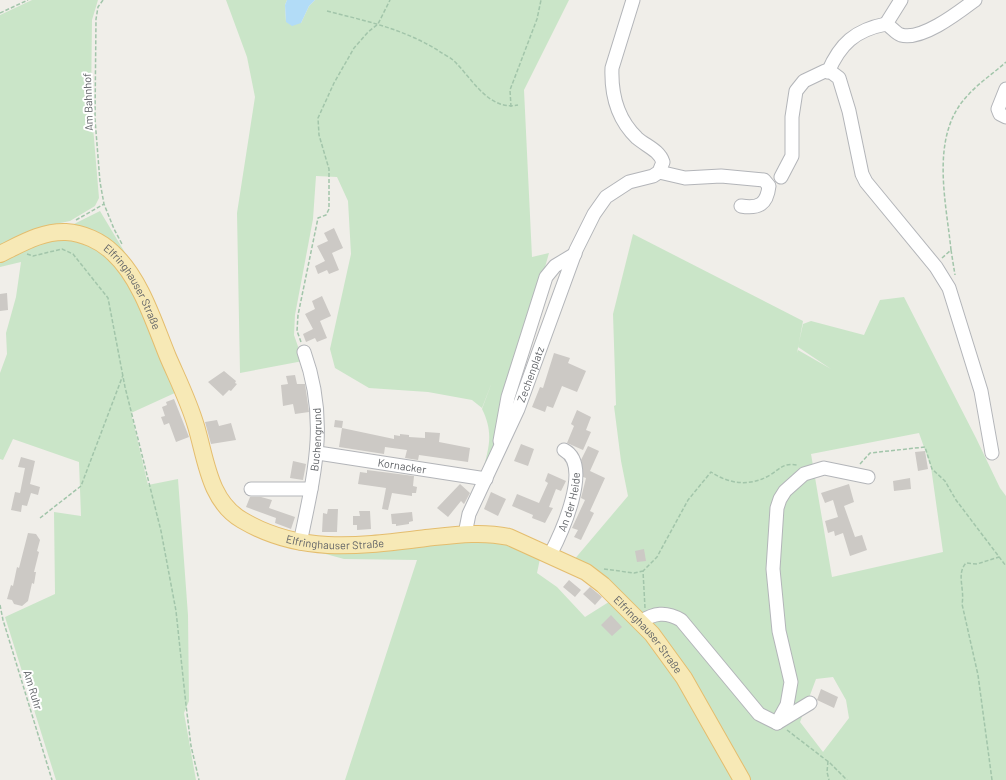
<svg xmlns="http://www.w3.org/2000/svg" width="1006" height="780" viewBox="0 0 1006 780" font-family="Barlow,sans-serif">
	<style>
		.green { fill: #cae5c8; fill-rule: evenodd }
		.water { fill: #b2dcf7 }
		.building { fill: #ccc9c5 }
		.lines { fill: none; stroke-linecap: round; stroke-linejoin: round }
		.minor-casing { stroke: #b3b5b9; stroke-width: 15 }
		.major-casing { stroke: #e4bd6e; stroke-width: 18 }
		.path { stroke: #a2c5aa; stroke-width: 1.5; stroke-dasharray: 4 2; stroke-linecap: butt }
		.minor { stroke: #fff; stroke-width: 13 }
		.major { stroke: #f7e9b6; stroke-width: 16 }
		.labels { text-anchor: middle; stroke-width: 4; stroke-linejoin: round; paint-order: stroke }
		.street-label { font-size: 11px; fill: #606367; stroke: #fff }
	</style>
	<rect width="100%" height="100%" fill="#f0eee9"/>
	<path class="green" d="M32 0H98L92 20 91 103 99 198 95 206 70 221 41 227 0 245V15Z
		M226 0H287L285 5 286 22 301 23 309 6 315 0H569L524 90 532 257 549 253 493 451 482 473C489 448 494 433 482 409L492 382 482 408 472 400 428 392 369 388 335 368 330 349 351 254 348 201 337 177 316 176 313 219 295 315 294 335 303 361 240 373 237 213 255 97 247 57Z
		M100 211 127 256 70 226Z
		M633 234 803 321 797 353 798 350 831 369 798 347 803 324 811 321 864 335 880 300 904 297 976 438 1000 488 1006 496V780H746L687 675 573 561 628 496 621 461 614 406 616 405 613 314ZM919 433 931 467 943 552 832 577 811 454ZM833 677 846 700 849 718 823 752 800 722 816 679Z
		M60 239C72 240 85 240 95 248 136 276 158 347 177 392L131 413 148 485 178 479 188 615 189 701 184 713 196 780H56L5 617 55 594 54 512 81 516 79 462 13 439 3 460 0 459V373L7 354 6 333 16 297 21 262 0 267V260L34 245Z
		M498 540 541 554 537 573 557 587 585 617 612 600 662 654 736 780H345L417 560 344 559 311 550Z"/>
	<path class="water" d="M287 0H315L309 6 301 23 292 26 286 22 285 5Z"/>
	<path class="building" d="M334 228 343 248 332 253 339 270 329 274 327 270 318 274 315 266 325 261 317 246 328 241 324 233Z
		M7 293 8 310 0 311V294Z
		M322 296 331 316 320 321 327 338 317 342 315 338 306 342 303 334 313 329 305 314 315 309 312 301Z
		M554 353 570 358 568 363 586 371 577 392 562 386 553 408 547 406 545 412 532 407 540 387 543 388Z
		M224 371 236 381 235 383 237 384 231 391 229 390 223 396 208 382Z
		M295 375 297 384H305L309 412 295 414 293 404 283 406 281 385 288 384 286 376Z
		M174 399 189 437 176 442 169 423 164 425 161 417 165 416 162 407 167 405 166 402Z
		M577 410 591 417 586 430 591 432 583 450 567 443 574 426 571 424Z
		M217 420 219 426 231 423 236 440 211 444 205 422Z
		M335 420 343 421 342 428 394 439V435L400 436V434L409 435V437L425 438V432L440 433 439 442 470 448 468 462 419 455 418 460 405 458 407 450 385 447 384 454 339 447 342 428 334 427Z
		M521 444 534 449 528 466 514 461Z
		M588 446 599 451 590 471 605 478 590 511 594 513 581 540 574 537 578 530 572 528 585 500 581 498 586 478 583 477 581 460Z
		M925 451 928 469 918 471 915 452Z
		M21 457 35 461 30 484 40 487 38 495 31 493 27 506 22 505 21 512 11 510 15 492 20 493 25 468 18 467Z
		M293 461 306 464 303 480 290 478Z
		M367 470 414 476 413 486 417 487 416 493H412V496L392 493 388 510 382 509 386 488 358 484 360 472 367 473Z
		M548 473 566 481 561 491 556 489 549 507 553 508 545 523 532 518 533 515 512 506 517 494 539 503 548 483 545 481Z
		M910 478 911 489 894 491 893 481Z
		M460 484 470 493 464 504 461 501 448 517 437 508Z
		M849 484 854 502 844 506 855 537 862 535 867 550 850 556 843 533 835 536 834 531 828 533 825 521 838 517 833 500 825 503 821 493Z
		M491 492 506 499 498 516 484 509Z
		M250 497H261L272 500 269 508 295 517 291 529 275 523 276 518 246 507Z
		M328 509H338L337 532H322L323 513 327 514Z
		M359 511H370L371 529 357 530V525H353V516H360Z
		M412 512 413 521 409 522V524L396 526V524H392L391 514Z
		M28 533 36 534 40 540 37 551 39 552 34 572H36L34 584 32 583 28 601 22 606 14 604 12 600 7 599 11 585 13 586 17 567 19 568Z
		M644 549 646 561 637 562 635 551Z
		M569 580 581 590 575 597 563 587Z
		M590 587 602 597 595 605 583 594Z
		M611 615 622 627 612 636 601 625Z
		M821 689 838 697 834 708 817 700Z"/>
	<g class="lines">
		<defs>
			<g id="minor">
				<path d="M886 24 901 0"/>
				<path d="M828 72C840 44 855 30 886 24 892 27 895 33 901 35 922 41 959 12 975 0"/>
				<path d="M1006 89 998 109 1000 114 1006 117"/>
				<path d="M659 172 685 178 721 176 764 180 769 186C767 204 759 209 741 206"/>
				<path d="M781 177 792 156V117L796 91 804 81 825 71 831 72 839 78 849 111 862 174 866 182 936 267 949 288 981 391 992 453"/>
				<path d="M500 441 508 397 546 277 555 266 575 254"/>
				<path id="s1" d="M318 453 486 479"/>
				<path d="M251 489H311"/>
				<path id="s2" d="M465 534 469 514 518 409 576 250 594 214 606 197 629 182 653 176 659 172 663 162C659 150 646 146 637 138 617 119 611 94 612 68L633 0"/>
				<path id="s3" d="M300 543C314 475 329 421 304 352"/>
				<path id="s4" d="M550 555C561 534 593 465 564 450"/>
				<path d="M640 622C654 613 666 611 681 620L759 714 777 723 810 703"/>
				<path d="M777 723 787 705 791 682 779 631 773 569 777 508 780 499 785 491 804 474 824 468 868 477"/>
			</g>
			<g id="major">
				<path id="s5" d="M0 254C21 244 42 231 66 232 83 233 101 241 113 253 141 279 154 323 168 357 178 380 189 402 196 426 206 459 209 501 242 520 301 555 360 546 426 538 454 535 482 531 509 537L586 572 603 585 652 634 684 678 742 780"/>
			</g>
		</defs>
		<use href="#minor" class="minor-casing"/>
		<use href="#major" class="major-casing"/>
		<path class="path" d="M103 0 98 7 96 19 95 119 100 182 104 204 114 229 122 244
			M327 11C366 21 404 29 439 51 443 54 450 57 454 61 472 78 488 111 518 105
			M0 13 28 0
			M511 107 510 90 537 19 541 0
			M76 220 104 204
			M951 250 955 275
			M27 254 33 256 62 249 73 254 108 298 125 387 161 531 176 611 186 705 191 746 199 780
			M942 258 951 250C946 200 929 134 969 94 980 82 994 73 1006 62
			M301 342 297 331 298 315 318 218 326 215 329 209V169L319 135 318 118 334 83 354 48 368 32 378 24 390 0
			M860 464 870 453 925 447 932 469 945 481 956 500 1006 566
			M40 518 81 486 123 375
			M604 569 634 573 643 571
			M0 605 3 620 52 780
			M645 608 643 571 657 557 688 500 711 472C729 484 750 487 770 475 781 468 783 463 797 465
			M787 730 830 763 847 780
			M828 761 827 772 829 780
			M992 780 978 675 962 604C965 589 956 574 966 563L977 564 999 557"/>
		<use href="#minor" class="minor"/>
		<use href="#major" class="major"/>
	</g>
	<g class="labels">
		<g class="street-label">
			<text transform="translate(88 102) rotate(-92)" y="4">Am Bahnhof</text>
			<text dy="4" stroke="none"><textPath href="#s5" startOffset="162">Elfringhauser Straße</textPath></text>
			<text dy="4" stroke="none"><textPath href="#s2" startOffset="173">Zechenplatz</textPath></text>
			<text dy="4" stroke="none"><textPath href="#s3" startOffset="105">Buchengrund</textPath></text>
			<text dy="4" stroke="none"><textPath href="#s1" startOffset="85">Kornacker</textPath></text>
			<text dy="4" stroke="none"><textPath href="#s4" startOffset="57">An der Heide</textPath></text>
			<text dy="4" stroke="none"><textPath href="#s5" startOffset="521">Elfringhauser Straße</textPath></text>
			<text dy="4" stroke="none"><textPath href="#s5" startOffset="869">Elfringhauser Straße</textPath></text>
			<text transform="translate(33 690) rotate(73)" y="4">Am Ruhr</text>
		</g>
	</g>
</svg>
